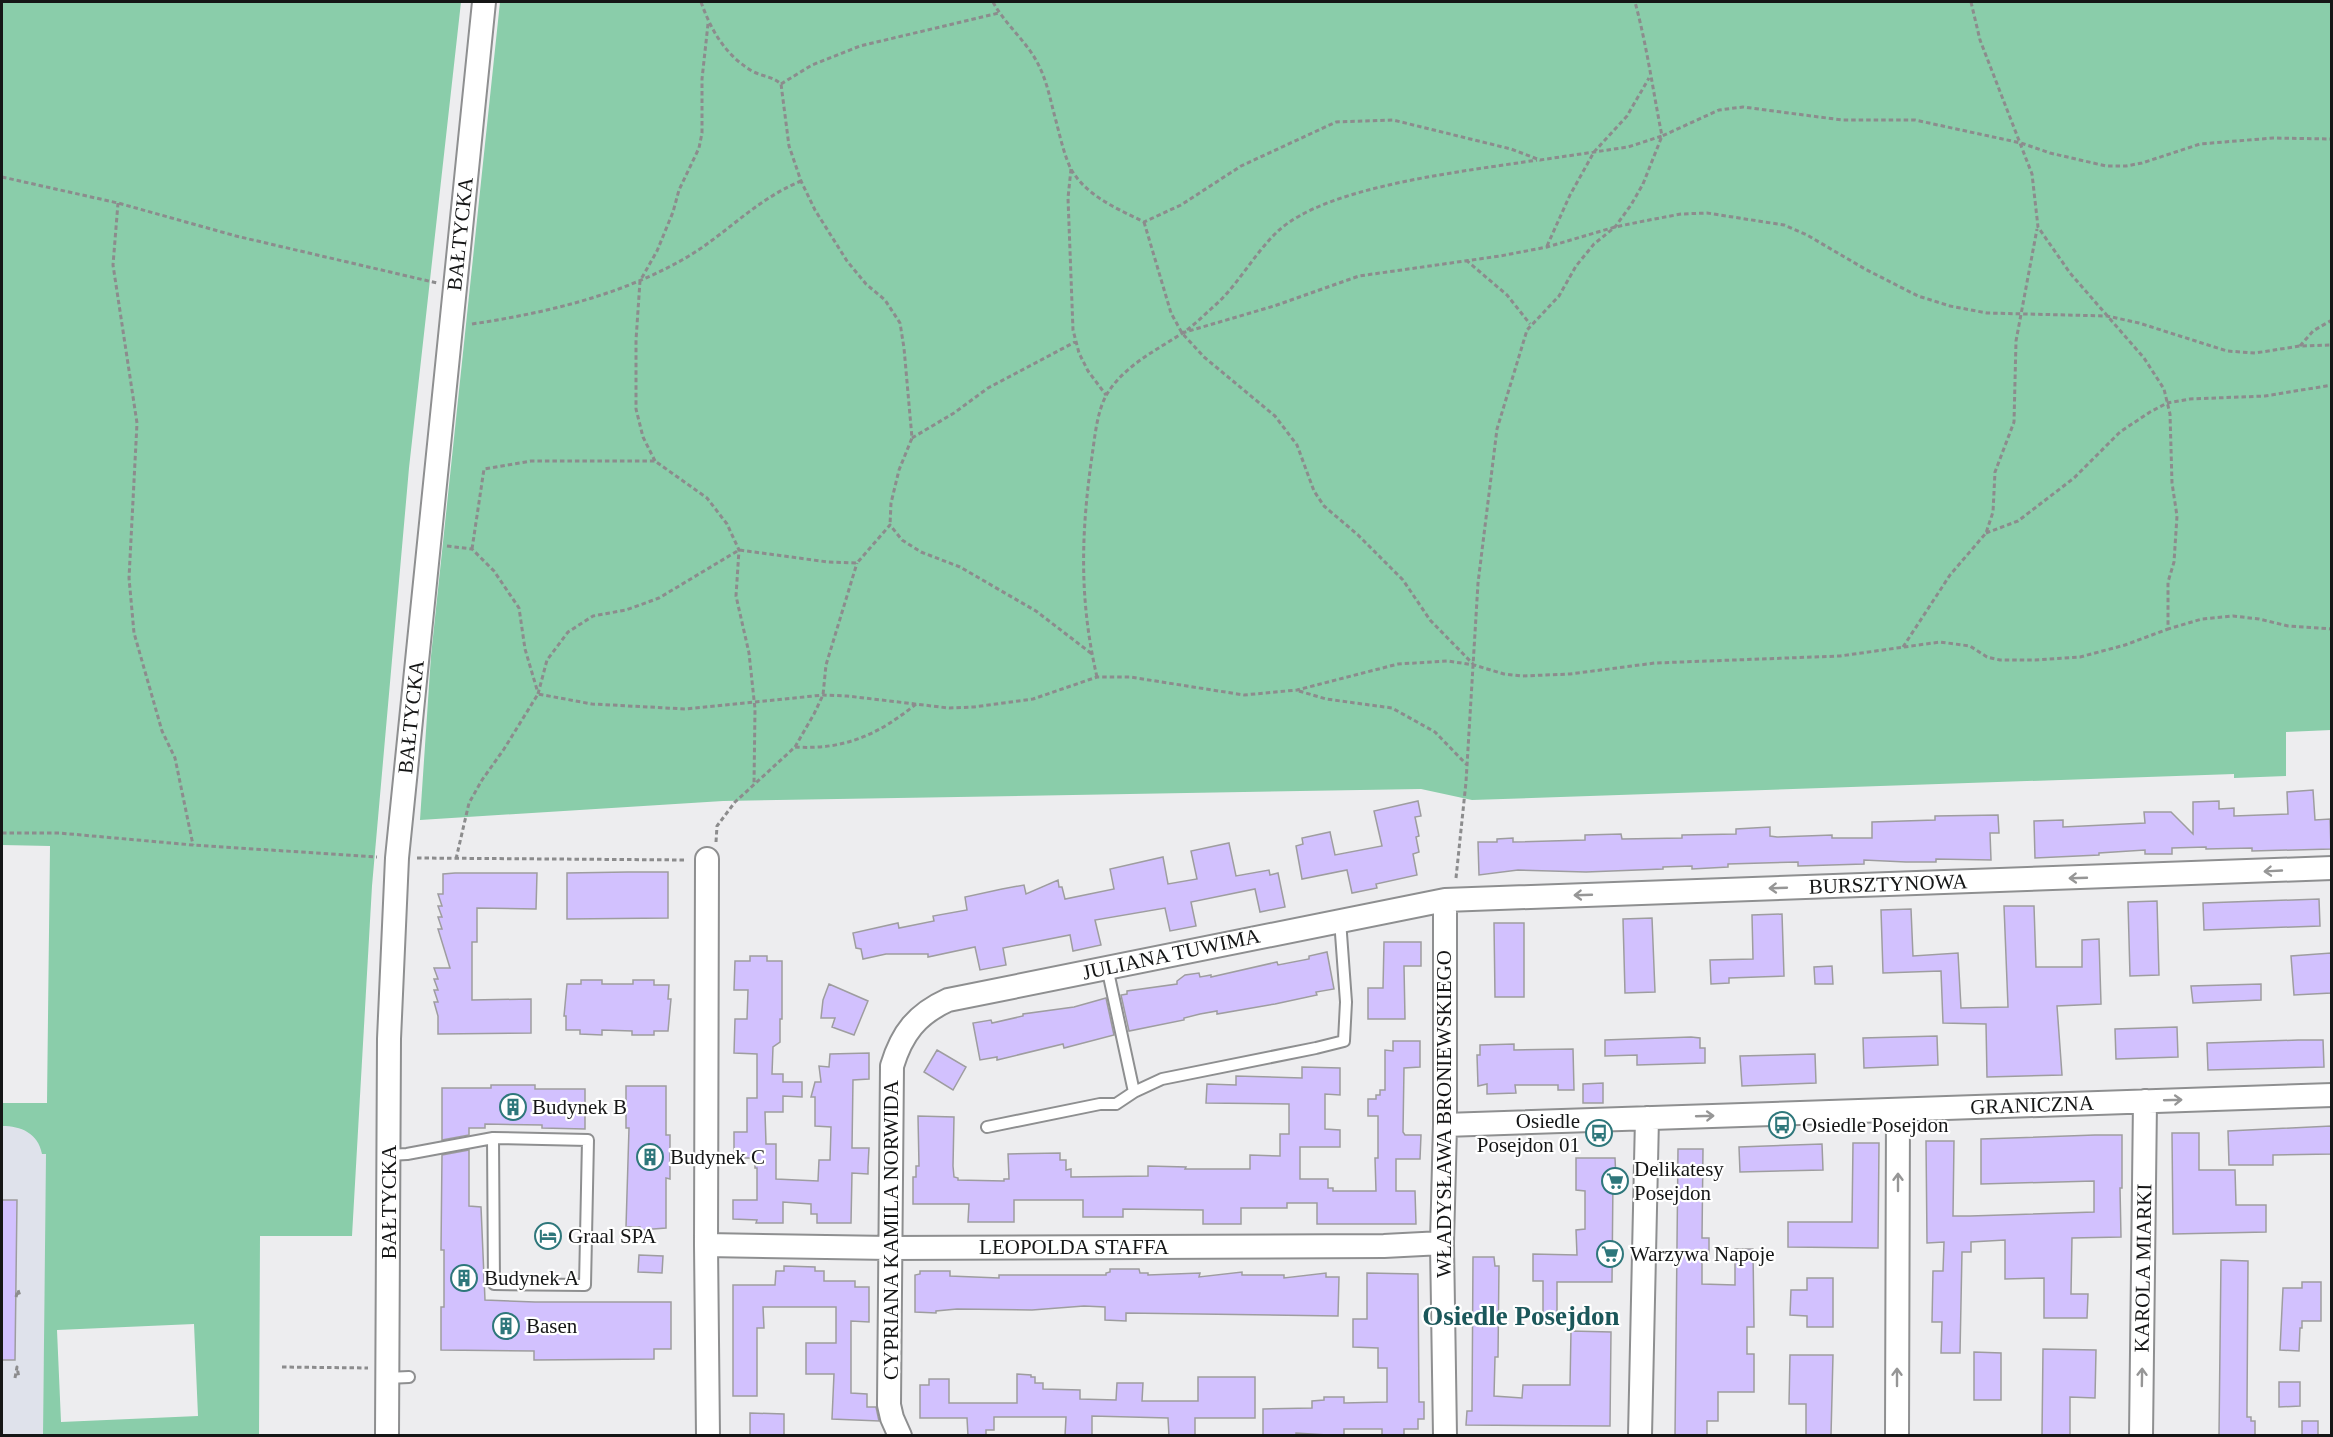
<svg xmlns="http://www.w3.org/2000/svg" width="2333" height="1437" viewBox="0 0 2333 1437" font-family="Georgia,serif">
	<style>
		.built { fill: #dfe2eb }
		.forest { fill: #8acdaa; fill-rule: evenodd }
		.building { fill: #d2c1fe; stroke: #9e9d9f; stroke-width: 1.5 }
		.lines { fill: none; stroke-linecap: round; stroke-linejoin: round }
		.service-casing { stroke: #8e8f90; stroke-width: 14 }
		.minor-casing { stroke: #8e8f90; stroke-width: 26 }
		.path { stroke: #8c8c8d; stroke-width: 3; stroke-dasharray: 4.5 3; stroke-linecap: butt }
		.service { stroke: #fff; stroke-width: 10 }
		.minor { stroke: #fff; stroke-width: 22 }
		.oneway { stroke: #969696 }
		.labels { text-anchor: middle; stroke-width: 4.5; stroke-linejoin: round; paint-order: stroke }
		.street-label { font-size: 21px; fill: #151616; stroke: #fff }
		.poi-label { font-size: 21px; fill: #151616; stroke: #fff; text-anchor: start }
		.district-label { font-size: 27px; font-weight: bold; fill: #1b575a; stroke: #fff }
	</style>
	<rect width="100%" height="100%" fill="#ededef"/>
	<path class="built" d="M2 1103 47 1104 43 1435 2 1436Z"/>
	<path class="forest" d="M2 2H461L409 468 372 886 352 1236H260L259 1435H43L46 1154H42C38 1133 21 1126 2 1126V1103H47L50 846 2 845ZM194 1324 198 1416 61 1422 57 1330Z
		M500 2H2331V730L2286 732V776L2234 778V774L1472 800 1421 789 723 801 420 820 431 656Z"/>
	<path class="building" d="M2313 790 2315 820 2330 819 2331 849 2252 851V848L2206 849V847L2172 848V854H2145V850L2099 853V855L2035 858 2034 821 2063 820V827L2145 823 2144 812H2171L2193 834V802L2219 801V809L2234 808V816L2288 814 2287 792Z
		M1418 801 1421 816 1415 817 1419 836 1416 837 1419 852 1413 854 1417 875 1376 884 1377 888 1352 893 1347 870 1302 879 1296 846 1303 844 1302 838 1330 832 1335 855 1382 846 1374 811Z
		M1998 815 1999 833H1990L1991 860 1936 859V862H1906L1864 860V864L1798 866V862L1728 864V867L1692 869V866L1663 867V869L1586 872 1518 870 1479 875 1478 842H1497V839L1513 838V842L1585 840V835L1621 834 1622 839 1682 838V835L1736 834V829L1770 827V836L1777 837 1832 835V838H1872V822L1935 820V816Z
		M1229 843 1236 876 1269 870 1270 875 1278 873 1285 907 1260 912 1255 889 1191 902 1196 926 1170 931 1165 908 1095 920 1101 945 1073 951 1070 935 1003 948 1006 965 980 970 975 947 928 957V954H886L863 959 861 949 856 948 853 933 898 923 899 928 934 921 933 916 967 910 965 897 1002 889 1024 885 1026 894 1058 880 1059 887H1062L1065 899 1114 889 1110 869 1163 857 1168 884 1197 879 1191 851Z
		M628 872H668V918L567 919V873Z
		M455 873H537L536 909 477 908V942H472V1000L531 999V1033L438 1034V1016L434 1002H438L434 990H438L434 979H438L434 968H450L438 929H442L438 917H442L438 906H442L438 894H443V874Z
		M2319 899 2320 926 2204 930 2203 903Z
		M2157 901 2159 975 2130 976 2128 902Z
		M2004 906H2034L2036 967H2082V940L2099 939 2101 1004 2057 1006 2062 1075 1987 1077 1986 1024 1943 1023 1941 971 1883 973 1881 910 1911 909 1913 956 1958 953 1961 1008 2008 1007Z
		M1782 914 1784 976 1729 978V983L1711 984 1710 960 1753 959 1752 915Z
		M1652 918 1655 992 1625 993 1623 919Z
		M1494 923H1524V997H1495Z
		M1384 942H1421V966H1404L1405 1019H1368V988H1383Z
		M1327 952 1334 989 1316 992 1317 995 1275 1004 1217 1014V1011L1200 1014 1184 1018V1020L1129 1031 1121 995 1127 994V991L1177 984V981L1185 975 1199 973 1200 977 1211 975V977L1277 962 1278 965 1309 959V956Z
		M2331 953V993L2294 995 2291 956Z
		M750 956H767V961H782V1019H780V1042L773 1047 772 1074H783V1082H802V1097L783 1096V1112H765L766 1144H776V1179L818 1181 819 1160H830L831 1127 815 1126V1097H811L815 1082H821L819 1066 829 1067 830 1054 869 1053V1079L853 1080 852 1148H869L868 1167V1174L852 1173 851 1223H817V1214H811V1204L783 1202V1223H756L757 1220 733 1219V1200H757V1168H755V1158H734V1132H747V1098H757V1054L734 1053 735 1019H747L748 990H734L735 961H750Z
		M1832 966 1833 984H1815L1814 967Z
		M581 980H602V984H633V980H654V985H669L668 999H671L668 1031H654V1035H632V1031L602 1030V1035L580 1034V1030H566V1016H564L567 984H581Z
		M829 984 868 1001 854 1035 832 1027 835 1018H821L823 1000Z
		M2261 984V1000L2193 1003 2191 986Z
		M1106 998 1114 1035 1064 1048 1063 1044 997 1060V1057L980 1060 973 1023 991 1020 992 1023 1023 1016V1014L1074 1007Z
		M2177 1027 2178 1057 2116 1059 2115 1029Z
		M1937 1036 1938 1065 1864 1068 1863 1038Z
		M1691 1037 1700 1038V1048H1705V1063L1637 1065V1055L1605 1056V1040Z
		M2298 1040H2323L2324 1067 2208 1070 2207 1043Z
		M1393 1041H1420V1067L1404 1068 1403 1132 1405 1135H1421L1420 1159H1396V1191H1415L1416 1224H1317V1203H1287V1208H1241V1224H1203V1210L1123 1209V1217H1083V1200H1014V1222H968L969 1204H913V1177H916V1166H919L918 1116 954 1117 953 1166 954 1177 958 1178V1180L1004 1181V1179H1009L1008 1154 1060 1153V1160H1066V1170L1071 1169V1177L1148 1176V1166L1186 1167 1185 1169H1250V1155L1280 1156V1134H1289V1104L1206 1103 1207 1084 1236 1085V1076L1302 1078V1067L1340 1068V1095L1325 1094V1129L1340 1130V1147H1300V1179H1328V1188H1333V1191H1376L1375 1158H1378V1116H1368V1099H1376V1095H1380V1090H1385V1050L1393 1051Z
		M1514 1044V1050L1573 1049 1574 1090H1558V1085H1515L1516 1093 1487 1094V1084L1478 1086 1477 1055H1480V1045Z
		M937 1050 966 1067 953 1090 924 1072Z
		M1815 1054 1816 1083 1742 1086 1740 1056Z
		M1603 1083V1103H1583V1084Z
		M491 1085H535V1089H585V1129L542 1128V1125L485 1124V1128H469V1135L442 1140V1088H491Z
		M626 1086H666V1135H670V1179L666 1178V1228L640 1230V1227H626L629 1128H626Z
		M2331 1126V1154L2273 1155V1165H2229L2228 1131Z
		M2172 1133H2199V1170H2235L2236 1205H2266V1232L2173 1234Z
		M2095 1135H2122V1188H2120L2121 1237 2072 1238 2071 1294H2088L2087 1318H2044V1278L2005 1279V1240L1971 1242V1252H1962L1960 1353H1941L1942 1322H1932L1933 1271H1943L1944 1242 1927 1243 1926 1141H1954L1953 1216H1970L2094 1212V1181L1981 1184V1139Z
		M1853 1143H1879L1878 1248 1788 1247V1222H1852Z
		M1822 1144 1823 1170 1740 1172 1739 1147Z
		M1678 1149H1703L1702 1238H1709V1254L1702 1253V1284L1735 1285V1249H1753L1754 1327H1747V1354H1754V1392H1718V1421H1707V1436H1675Z
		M469 1150V1206L481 1207 485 1300 535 1302H671V1349H654V1359L534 1360V1351L441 1350V1307H444V1250H441L442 1155Z
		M1576 1158H1615L1616 1178H1613L1612 1282H1557V1321H1543V1281H1533V1254L1577 1255 1576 1230 1585 1229V1191L1576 1190Z
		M2 1200H17L15 1360H2Z
		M639 1255 663 1256 662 1273 638 1272Z
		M1473 1257H1494L1495 1266H1499L1498 1357H1495L1494 1396 1522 1398 1523 1385H1570L1571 1331 1611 1332 1610 1426 1466 1425 1467 1411H1472Z
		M2221 1260 2248 1261 2247 1408V1417H2251V1421H2255V1436H2219Z
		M784 1266 815 1267V1271H824V1281H855V1287H869V1322L851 1321V1393L867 1394V1407H876L879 1421 832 1419 834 1374H806V1343H836V1307H763L764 1328H757V1396H733V1285H775L776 1271H784Z
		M1110 1269H1139L1140 1273H1148V1275L1200 1273 1199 1277 1242 1272V1275H1284V1278L1326 1273V1277H1339L1338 1316 1126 1313V1321L1105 1320V1307L1084 1306 1032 1310 957 1309 936 1311V1313L915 1312V1275L920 1274V1271H950V1276L999 1278V1275H1106V1273L1110 1272Z
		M1367 1273 1418 1274 1419 1402H1424V1419H1418V1429H1404V1435L1382 1436V1429H1344V1436L1296 1433V1436H1263V1409L1312 1408V1401L1324 1400V1397H1344V1403L1387 1402V1368H1378V1348L1353 1347V1319H1367Z
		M1807 1278H1833V1327H1807V1316L1790 1315 1791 1290H1807Z
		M2302 1282H2321V1321H2302V1328H2300L2299 1351 2280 1350 2283 1288H2302Z
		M2043 1349 2096 1350 2095 1398 2070 1397V1436H2042Z
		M1974 1352 2001 1353V1400H1974Z
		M1790 1355H1833L1831 1436H1806V1404H1789Z
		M1017 1374 1031 1375V1377H1035V1383H1043V1389L1080 1390V1399L1116 1400 1117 1383H1143L1142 1401H1198V1377H1255V1418H1195V1436H1169L1168 1418 1092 1416V1436H1065L1066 1417H994V1430H986V1436H968L967 1418H920V1385H929V1379H949V1403H1017Z
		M2279 1382H2300V1406L2279 1407Z
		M750 1413 784 1414V1436H750Z
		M2302 1421H2318V1436H2302Z"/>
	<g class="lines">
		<defs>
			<path id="service" d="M1134 1092 1162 1079 1316 1048 1344 1041 1346 1002 1340 920
				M987 1127 1100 1104H1116L1134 1092 1107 967
				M389 1155 407 1154 493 1138 588 1140 585 1285 494 1284 493 1138
				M387 1378 409 1377"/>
			<path id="minor" d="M707 859 706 1245 708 1436
				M1445 1125 2332 1095
				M706 1245 890 1248 1384 1246 1442 1243
				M387 1436 389 1039 397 858 484 2
				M900 1436 892 1418 889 1405 892 1066C902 1033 917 1014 948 1000L1445 900 2332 868
				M1445 1436 1442 1243 1445 1125V900
				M1640 1436 1647 1118
				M1897 1436 1898 1110
				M2141 1436 2145 1101"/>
		</defs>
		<use href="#service" class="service-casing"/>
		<use href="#minor" class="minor-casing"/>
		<path class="path" d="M701 2C711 30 725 55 752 71 763 77 772 76 781 84L789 146 801 181 815 210 847 261 866 284 885 300 900 323 904 348 912 438 899 470 891 503 890 525
			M993 2C1006 26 1029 43 1040 68 1048 85 1051 103 1056 121 1060 136 1064 155 1071 169 1086 196 1118 209 1144 222L1181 205 1241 166 1336 122 1393 120 1511 149 1540 160 1628 147 1662 136C1653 91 1647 46 1635 2
			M1971 2 1980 40 2032 174 2038 227 2070 273 2144 358 2164 389 2170 414 2172 483 2177 516 2174 562 2168 582V629L2202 619 2233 616 2259 619 2288 626 2332 629
			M781 84 812 65 860 46 999 13
			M1071 169 1068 198 1073 330 1079 353 1088 371 1106 395
			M2 177 118 203 236 236 437 283
			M118 203 113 265 137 423 129 578 134 633 162 731 175 758 193 845
			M1144 222 1171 313 1182 333 1204 357 1275 416 1297 445 1314 491 1324 506 1358 535 1403 580 1430 620 1473 664
			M1547 246 1570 195 1594 152 1627 116 1649 78
			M1466 260 1507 295 1530 324
			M472 324C545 313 618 296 682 260 725 236 753 201 801 181
			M1182 333 1274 306 1359 276 1500 256 1547 247 1615 227 1644 221 1681 214 1707 213 1784 225 1807 235 1865 269 1918 296 1950 306 1987 313 2107 316 2139 323 2227 351 2255 353 2300 346 2332 345
			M2300 346 2313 331 2332 320
			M912 438 954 413 988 388 1075 342
			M655 461 643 437 636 409V340L640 281 657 251 673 212 679 190 699 148 702 133V79L708 24
			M1986 533 2018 521 2074 478 2120 432 2150 412 2167 403 2190 399 2265 396 2332 385
			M447 546 472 549 494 571 519 608 525 649 538 693
			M472 549 484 469 531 461H655L707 498 727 524 739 550 736 596 749 653 755 709 754 784
			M1903 647 1950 575 1986 533 1993 512 1995 472 2014 422 2016 341 2037 229
			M1097 677C1079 600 1081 533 1092 456 1095 436 1097 411 1107 394 1124 366 1155 351 1181 334 1192 327 1202 317 1212 308 1237 287 1253 255 1277 232 1326 185 1469 171 1537 160
			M1299 691 1326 699 1392 708 1435 732 1467 765
			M538 694 547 660 568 632 593 616 626 610 659 598 739 550 828 562 857 563 890 525 902 540 921 552 960 567 1036 611 1092 654
			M795 747 814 714 823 695 826 665 857 563
			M2 833H59L193 845 377 857
			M716 842 717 826 735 802 795 747C844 750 878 735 916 704
			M417 858 686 860
			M456 859 469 803 482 780 504 749 538 694 592 704 686 709 823 695 847 696 949 708 974 707 1033 699 1097 677H1130L1244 695 1297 690 1398 664 1448 661 1474 665 1504 674 1522 676 1570 674 1655 663 1840 656 1940 642 1970 646 1987 657 2000 660H2035L2080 657 2125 645 2168 629
			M1456 878 1466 782 1478 583 1497 429 1527 330 1559 296 1576 266 1594 244 1615 227 1631 205 1643 184 1662 136 1719 110 1743 107 1842 120H1915L2021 143 2050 153 2106 166H2126L2142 163 2200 144 2273 138 2332 139
			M16 1297 18 1290 20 1296
			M282 1367 368 1368
			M15 1378 17 1367 19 1378"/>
		<use href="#service" class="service"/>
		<use href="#minor" class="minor"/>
	</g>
	<defs><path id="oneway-shaft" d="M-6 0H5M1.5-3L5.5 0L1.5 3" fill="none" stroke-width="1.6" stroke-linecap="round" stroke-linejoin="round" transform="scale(1.5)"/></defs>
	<g class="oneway">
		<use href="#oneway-shaft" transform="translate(2273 871) rotate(177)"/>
		<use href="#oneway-shaft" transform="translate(2078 878) rotate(178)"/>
		<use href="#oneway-shaft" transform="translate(1778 888) rotate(178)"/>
		<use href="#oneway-shaft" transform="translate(1583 895) rotate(178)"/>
		<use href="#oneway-shaft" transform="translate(2173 1100) rotate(-2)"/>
		<use href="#oneway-shaft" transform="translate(1705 1116) rotate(-2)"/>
		<use href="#oneway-shaft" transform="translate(1898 1182) rotate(-90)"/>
		<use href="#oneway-shaft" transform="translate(1897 1377) rotate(-90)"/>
		<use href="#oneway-shaft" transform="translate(2142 1377) rotate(-89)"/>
	</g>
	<defs>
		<symbol id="building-ring" viewBox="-11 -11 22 22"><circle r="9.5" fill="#fff" stroke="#2e777b" stroke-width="1.5"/><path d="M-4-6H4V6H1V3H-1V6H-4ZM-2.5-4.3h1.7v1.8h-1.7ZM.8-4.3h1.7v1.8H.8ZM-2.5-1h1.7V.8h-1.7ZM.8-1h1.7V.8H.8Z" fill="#2e777b"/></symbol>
		<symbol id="bus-ring" viewBox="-11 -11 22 22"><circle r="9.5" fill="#fff" stroke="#2e777b" stroke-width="1.5"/><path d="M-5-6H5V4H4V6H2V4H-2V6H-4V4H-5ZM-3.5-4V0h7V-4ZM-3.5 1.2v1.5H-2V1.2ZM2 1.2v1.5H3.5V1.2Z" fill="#2e777b"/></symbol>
		<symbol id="supermarket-ring" viewBox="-11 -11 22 22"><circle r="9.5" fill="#fff" stroke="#2e777b" stroke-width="1.5"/><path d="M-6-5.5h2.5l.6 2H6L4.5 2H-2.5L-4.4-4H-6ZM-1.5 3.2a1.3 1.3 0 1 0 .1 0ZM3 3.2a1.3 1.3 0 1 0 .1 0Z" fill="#2e777b"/></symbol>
		<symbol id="hotel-ring" viewBox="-11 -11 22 22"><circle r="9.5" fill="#fff" stroke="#2e777b" stroke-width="1.5"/><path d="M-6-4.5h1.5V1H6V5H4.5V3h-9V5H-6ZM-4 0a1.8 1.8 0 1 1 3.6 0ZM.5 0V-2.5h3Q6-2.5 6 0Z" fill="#2e777b"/></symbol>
	</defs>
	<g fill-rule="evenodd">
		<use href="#building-ring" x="498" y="1092" width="30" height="30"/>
		<use href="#bus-ring" x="1767" y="1110" width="30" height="30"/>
		<use href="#bus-ring" x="1584" y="1118" width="30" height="30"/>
		<use href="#building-ring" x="635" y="1142" width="30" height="30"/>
		<use href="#supermarket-ring" x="1600" y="1166" width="30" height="30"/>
		<use href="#hotel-ring" x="533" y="1221" width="30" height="30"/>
		<use href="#supermarket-ring" x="1595" y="1239" width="30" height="30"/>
		<use href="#building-ring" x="449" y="1263" width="30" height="30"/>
		<use href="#building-ring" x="491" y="1311" width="30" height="30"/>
	</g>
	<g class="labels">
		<g class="street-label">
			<text transform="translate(460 234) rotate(-84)" y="7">BAŁTYCKA</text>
			<text transform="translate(411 717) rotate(-84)" y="7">BAŁTYCKA</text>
			<text transform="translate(1888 884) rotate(-2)" y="7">BURSZTYNOWA</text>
			<text transform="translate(1171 954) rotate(-12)" y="7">JULIANA TUWIMA</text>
			<text transform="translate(2032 1105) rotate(-2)" y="7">GRANICZNA</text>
			<text transform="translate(1444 1114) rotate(-90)" y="7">WŁADYSŁAWA BRONIEWSKIEGO</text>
			<text transform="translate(389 1202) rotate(-90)" y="7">BAŁTYCKA</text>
			<text transform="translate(891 1230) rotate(-90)" y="7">CYPRIANA KAMILA NORWIDA</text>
			<text x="1074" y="1254">LEOPOLDA STAFFA</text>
			<text transform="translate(2143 1268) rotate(-89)" y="7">KAROLA MIARKI</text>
		</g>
		<g class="poi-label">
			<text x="532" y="1114">Budynek B</text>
			<text x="1580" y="1128" text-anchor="end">Osiedle<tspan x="1580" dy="24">Posejdon 01</tspan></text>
			<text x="1802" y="1132">Osiedle Posejdon</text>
			<text x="670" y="1164">Budynek C</text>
			<text x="1634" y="1176">Delikatesy<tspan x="1634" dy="24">Posejdon</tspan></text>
			<text x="568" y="1243">Graal SPA</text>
			<text x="1630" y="1261">Warzywa Napoje</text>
			<text x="484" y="1285">Budynek A</text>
			<text x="526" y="1333">Basen</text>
		</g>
		<g class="district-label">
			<text x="1521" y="1325">Osiedle Posejdon</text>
		</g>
	</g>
	<rect width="2333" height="1437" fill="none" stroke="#151616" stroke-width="6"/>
</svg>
